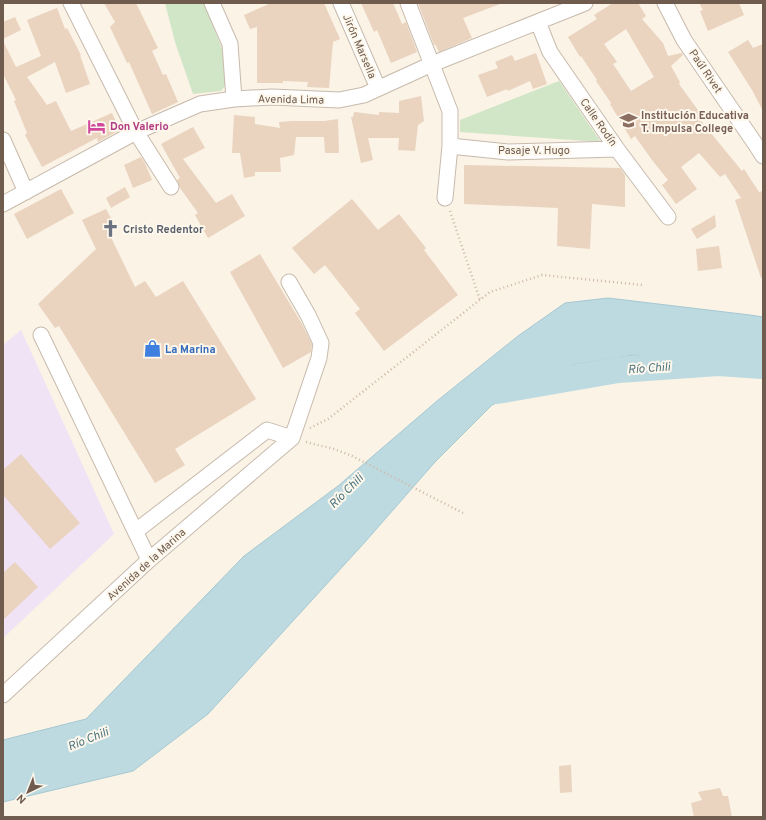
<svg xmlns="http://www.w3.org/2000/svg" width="766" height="820" viewBox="0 0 766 820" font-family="Overpass,sans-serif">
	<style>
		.education { fill: #f0e3f6 }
		.green { fill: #d1e5c7 }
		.water { fill: #bddae1; stroke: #a5c8d1 }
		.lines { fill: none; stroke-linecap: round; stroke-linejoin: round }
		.river { stroke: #bddae1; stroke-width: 26 }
		.building { fill: #ead3bf; fill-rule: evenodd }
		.minor-casing { stroke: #c7baac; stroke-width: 17 }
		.path { stroke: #d0b8a5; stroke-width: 2.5; stroke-dasharray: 1 3; stroke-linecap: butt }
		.minor { stroke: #fff; stroke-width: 15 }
		.labels { text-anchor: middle; stroke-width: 4; stroke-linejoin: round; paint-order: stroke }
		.street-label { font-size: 11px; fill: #705c4e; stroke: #fdf7ec }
		.education-label { font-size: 11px; font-weight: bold; fill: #785e54; stroke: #fdf7ec; text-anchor: start }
		.hotel-label { font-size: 11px; font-weight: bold; fill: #b23c85; stroke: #fdf7ec; text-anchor: start }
		.worship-label { font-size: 11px; font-weight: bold; fill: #5b616d; stroke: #fdf7ec; text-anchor: start }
		.shop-label { font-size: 11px; font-weight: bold; fill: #366cbe; stroke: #fdf7ec; text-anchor: start }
		.water-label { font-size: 12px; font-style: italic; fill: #4b7480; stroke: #fdf7ec }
	</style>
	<rect width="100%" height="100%" fill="#faf3e6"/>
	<path class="education" d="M21 330 114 534 3 638V345Z"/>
	<path class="green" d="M165 3H204L222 49 226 85 221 91 193 94 175 42Z
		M559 81 601 142 460 132V120Z"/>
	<path class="water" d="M608 298 750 315 763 317V376L708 370 634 355 572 365 492 405 435 462 365 542 208 714 133 771 3 802V740L86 719 244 556 338 486 437 401 518 336 565 303Z"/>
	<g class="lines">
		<path class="river" d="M497 391 618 370 718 363 763 366"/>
	</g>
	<path class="building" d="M104 3H136L158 48 152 51 163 75 166 74 178 102 152 114 129 62 127 63 110 27 115 22Z
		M271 3H324L340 39 333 42 329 88 307 87 308 82 283 81V83H257V27L250 29 244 15Z
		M361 3H393L402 24 406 22 417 52 391 63 377 30 374 32Z
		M418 3H499L500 4 463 18 472 38 439 52 435 44 434 45Z
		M613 3H638L646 16 642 19 663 43 668 56 682 53 683 55 671 66 680 82 679 84 700 113 697 116 742 171 744 169 759 192 763 191V278H761L735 200 741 198 725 174 720 177 699 153 681 167 697 189 676 204 662 185 668 180 652 160 635 136 631 139 610 104 611 103 596 81 597 80 581 56 580 57 568 37 597 19 594 15ZM626 29 654 77 631 91 613 64 617 62 604 44Z
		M699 3H739L744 15 708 31 700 11 703 10Z
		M57 8 65 29 67 28 81 55H80L90 84 66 93 55 62 27 77 47 105 56 101 71 131 112 113 120 130 98 142 97 138 42 167 25 135 27 133 14 101 16 100 3 74V41L16 67 41 56 27 20Z
		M15 17 21 30 3 39V22Z
		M748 40 753 48 763 44V111L752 90 728 52Z
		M536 53 547 84 533 89 530 81 508 91 507 89 487 97 478 75 498 68 495 62 512 55 515 61Z
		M421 96 424 121 418 125 415 151 398 150 399 138H368L373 160 361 163 351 117H353L354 112 379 115V112L399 113V101Z
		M234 115 255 117V124L280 128 279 122 292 121H324L338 119 339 153H325L324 137H296L294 155 280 158 281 172H255V176L244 178 240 153H232Z
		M193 127 205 148 183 159 216 203 232 194 245 216 208 238 195 215 198 213 180 188 177 180 180 178 161 144Z
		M141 157 145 163 152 180 133 188 124 165Z
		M464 165 620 168 625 175V207L592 204 590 249 557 246 558 208 464 204Z
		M125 187 130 197 111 208 106 198Z
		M61 189 74 213 27 239 14 214Z
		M352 199 378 230 399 214 426 248 424 250 458 295 384 351 355 313 360 309 325 265 314 274 292 248Z
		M106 209 113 222 105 225 135 287 145 281 156 297 183 281 256 399 175 449 185 465 155 483 59 326 55 328 38 304 96 249 82 220Z
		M715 215 716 227 697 239 691 229Z
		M719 246 722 268 698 271 696 249Z
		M260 254 302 324 312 344 311 352 283 368 230 272Z
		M21 454 80 523 50 549 3 495V470Z
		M15 562 38 587 3 620V573Z
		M571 765 572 792 560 793 559 766Z
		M720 788 723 796H728L732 817H694L691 803 702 800 698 792Z"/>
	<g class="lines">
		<defs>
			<path id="minor" d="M71 3 136 132 171 187
				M212 3 230 44 234 99
				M341 3 378 88
				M408 3 450 111V146L445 198
				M665 3 684 40 756 145 763 156
				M538 22 550 52 617 149 668 217
				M3 140 26 192
				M450 146 508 152 617 149
				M3 204 136 132 200 104 234 99 272 97 339 100 364 95 432 64 585 3
				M289 282 308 315 321 343 319 358 292 438
				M41 335 149 560
				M136 531 267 430 292 438
				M3 695 149 560 292 438"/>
		</defs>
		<use href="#minor" class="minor-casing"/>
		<path class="path" d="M450 211 480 300
			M310 428 328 419 490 292 542 275 643 285
			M306 442 334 449 350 455 463 513"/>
		<use href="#minor" class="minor"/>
	</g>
	<defs>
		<symbol id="school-bare" viewBox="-9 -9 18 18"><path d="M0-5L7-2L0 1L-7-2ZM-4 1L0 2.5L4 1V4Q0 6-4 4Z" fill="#8d6e63" stroke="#fdf7ec" stroke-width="2.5" paint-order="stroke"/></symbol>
		<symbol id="hotel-bare" viewBox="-9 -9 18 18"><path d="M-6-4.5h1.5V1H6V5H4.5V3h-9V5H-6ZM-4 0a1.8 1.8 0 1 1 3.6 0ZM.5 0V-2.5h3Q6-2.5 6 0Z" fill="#d1479c" stroke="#fdf7ec" stroke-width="2.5" paint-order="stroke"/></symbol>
		<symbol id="church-bare" viewBox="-9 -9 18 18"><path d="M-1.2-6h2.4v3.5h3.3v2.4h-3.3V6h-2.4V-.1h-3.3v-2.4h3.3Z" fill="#6b7280" stroke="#fdf7ec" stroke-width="2.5" paint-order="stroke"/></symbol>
		<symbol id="shop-bare" viewBox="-9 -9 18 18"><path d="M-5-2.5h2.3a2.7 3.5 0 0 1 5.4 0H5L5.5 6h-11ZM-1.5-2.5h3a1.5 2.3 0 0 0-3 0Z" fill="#3f7fe0" stroke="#fdf7ec" stroke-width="2.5" paint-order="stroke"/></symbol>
	</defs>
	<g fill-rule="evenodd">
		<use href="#school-bare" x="616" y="108" width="25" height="25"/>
		<use href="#hotel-bare" x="84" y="114" width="25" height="25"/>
		<use href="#church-bare" x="98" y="216" width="25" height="25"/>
		<use href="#shop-bare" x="140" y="336" width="25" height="25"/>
	</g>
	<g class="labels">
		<g class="street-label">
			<text transform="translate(360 46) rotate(67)" y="4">Jirón Marsella</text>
			<text transform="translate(706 71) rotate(56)" y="4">Paúl Rivet</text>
			<text transform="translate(291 99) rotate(1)" y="4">Avenida Lima</text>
			<text transform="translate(599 122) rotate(55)" y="4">Calle Rodín</text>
			<text x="534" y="154">Pasaje V. Hugo</text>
			<text transform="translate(146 564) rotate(-42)" y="4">Avenida de la Marina</text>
		</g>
		<g class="education-label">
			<text x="641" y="119">Institución Educativa<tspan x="641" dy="13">T. Impulsa College</tspan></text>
		</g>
		<g class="hotel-label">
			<text x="110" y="130">Don Valerio</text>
		</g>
		<g class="worship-label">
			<text x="123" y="233">Cristo Redentor</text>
		</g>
		<g class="shop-label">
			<text x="165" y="353">La Marina</text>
		</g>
		<g class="water-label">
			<text transform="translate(649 368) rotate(-4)" y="4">Río Chili</text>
			<text transform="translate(346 491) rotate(-45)" y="4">Río Chili</text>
			<text transform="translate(88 739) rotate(-22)" y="4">Río Chili</text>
		</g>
	</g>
	<rect width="766" height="820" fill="none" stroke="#705c4e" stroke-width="8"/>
	<g transform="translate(28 792) rotate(223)" stroke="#fdf7ec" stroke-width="3" paint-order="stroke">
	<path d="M0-3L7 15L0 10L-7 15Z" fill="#705c4e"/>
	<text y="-6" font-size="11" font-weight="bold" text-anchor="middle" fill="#705c4e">N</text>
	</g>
</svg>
